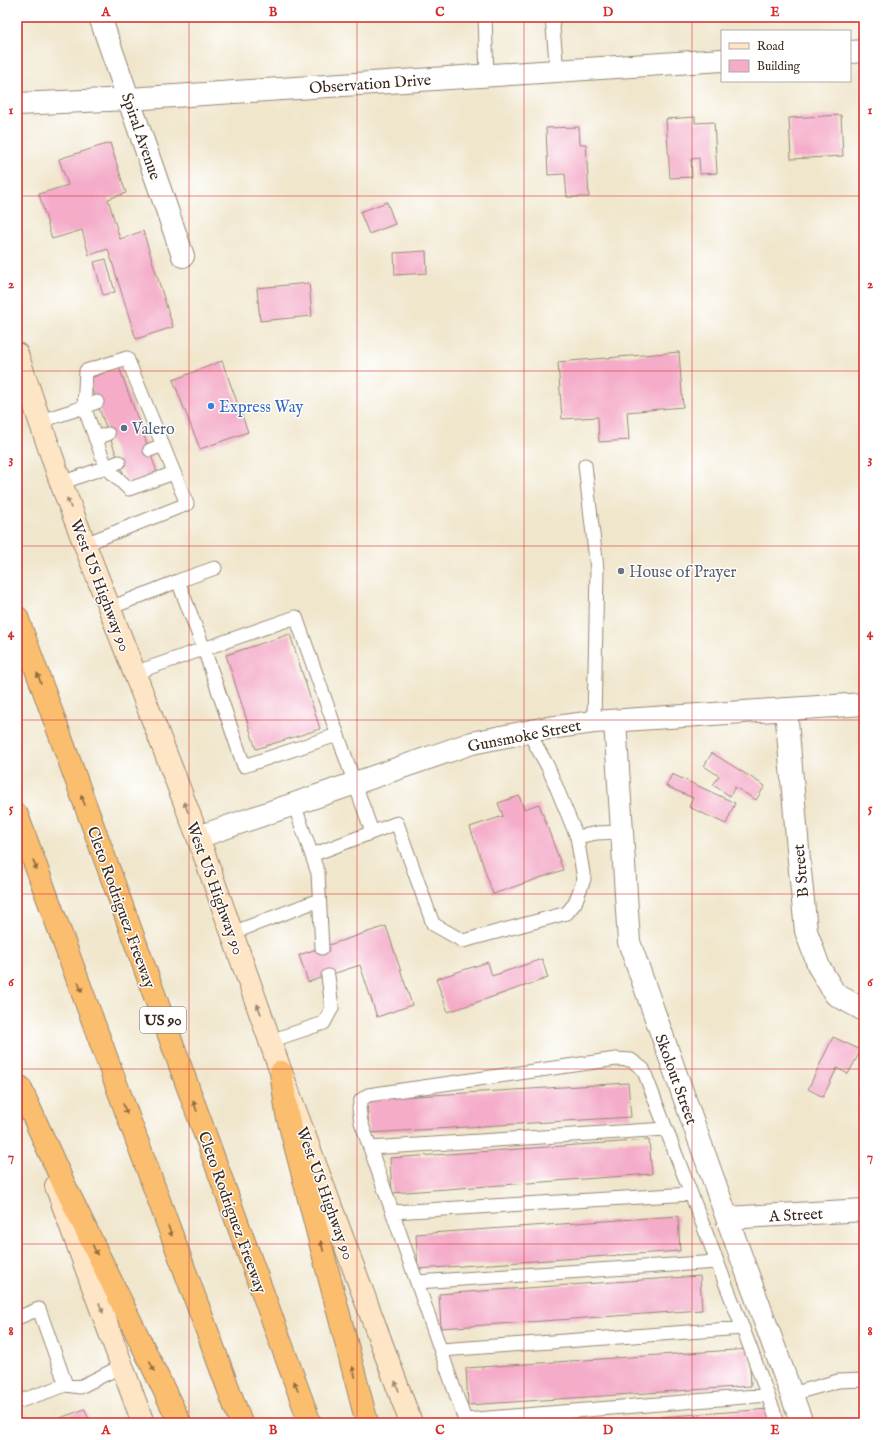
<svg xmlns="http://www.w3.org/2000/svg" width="881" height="1440" viewBox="0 0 881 1440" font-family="'IM FELL English',serif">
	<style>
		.building { fill: #f4acc9 }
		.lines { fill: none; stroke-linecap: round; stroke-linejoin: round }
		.service-casing { stroke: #968875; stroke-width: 15 }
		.minor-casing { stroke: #968875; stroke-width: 24 }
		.secondary-casing { stroke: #968875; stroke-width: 24 }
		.motorway-casing { stroke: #968875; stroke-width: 24 }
		.service { stroke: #fff; stroke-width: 13 }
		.minor { stroke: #fff; stroke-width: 22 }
		.secondary { stroke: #fde5c5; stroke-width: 22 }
		.motorway { stroke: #fbbd6e; stroke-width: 22 }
		.oneway { fill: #9c8872 }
		.oneway2 { fill: #916c42 }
		.grid { fill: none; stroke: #d62828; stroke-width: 1; stroke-opacity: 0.55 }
		.shop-dot { fill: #3f7fe0; stroke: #fff; stroke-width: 1.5 }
		.service-dot { fill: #5c6f8a; stroke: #fff; stroke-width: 1.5 }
		.worship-dot { fill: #6b7280; stroke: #fff; stroke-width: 1.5 }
		.labels { text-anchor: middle; stroke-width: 3; stroke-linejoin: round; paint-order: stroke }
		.shield { fill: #fff; stroke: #766a62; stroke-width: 1 }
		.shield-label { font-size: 15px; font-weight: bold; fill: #3b2a1e }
		.street-label { font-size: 16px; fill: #3b2a1e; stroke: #fff }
		.shop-label { font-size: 16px; fill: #366cbe; stroke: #fff; text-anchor: start }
		.service-label { font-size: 16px; fill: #4e5e75; stroke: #fff; text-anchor: start }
		.worship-label { font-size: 16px; fill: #5b616d; stroke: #fff; text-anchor: start }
		.neatline { fill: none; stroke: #d62828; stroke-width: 1.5 }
		.grid-label { font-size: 13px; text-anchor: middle; font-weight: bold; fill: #d62828 }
	</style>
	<rect width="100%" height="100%" fill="#fff"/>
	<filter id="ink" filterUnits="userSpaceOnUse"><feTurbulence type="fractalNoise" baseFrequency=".025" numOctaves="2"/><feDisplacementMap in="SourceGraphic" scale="8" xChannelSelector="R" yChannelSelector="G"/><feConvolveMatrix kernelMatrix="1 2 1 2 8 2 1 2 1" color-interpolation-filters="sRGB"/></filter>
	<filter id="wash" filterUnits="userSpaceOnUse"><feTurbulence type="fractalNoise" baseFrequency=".012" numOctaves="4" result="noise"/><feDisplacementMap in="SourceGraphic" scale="16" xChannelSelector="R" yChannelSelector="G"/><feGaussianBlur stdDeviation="0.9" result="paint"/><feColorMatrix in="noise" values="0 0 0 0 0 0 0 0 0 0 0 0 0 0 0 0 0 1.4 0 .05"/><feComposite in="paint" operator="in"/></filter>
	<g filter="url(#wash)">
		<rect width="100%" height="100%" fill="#f0e6cc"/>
		<g id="blocks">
			<path class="building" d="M841 115 843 156 791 159 789 118Z
				M695 117V123L714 122 717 173 700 174 699 158 691 159 692 177 670 178 666 119Z
				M579 127 580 144H586L589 197H567L565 174 548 175 546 128Z
				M110 143 126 193 108 199 120 239 143 231 173 327 136 339 108 249 89 255 82 230 52 239 39 194 68 185 59 159Z
				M387 202 395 224 369 234 360 212Z
				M426 251 427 273 395 275 394 253Z
				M106 259 115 292 103 295 94 262Z
				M309 283 312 316 260 321 257 288Z
				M679 352 683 407 627 412 629 440 599 442 598 417 562 419 558 362Z
				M222 361 248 432 200 449 173 380Z
				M119 367 157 472 127 483 88 379Z
				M290 634 320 729 256 749 226 655Z
				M712 753 765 786 756 800 735 787 730 796 713 785 719 776 704 766Z
				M672 774 735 803 726 824 689 807 693 798 666 786Z
				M519 796 524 809 539 804 563 870 493 894 470 827 503 816 498 803Z
				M386 926 412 1005 377 1017 360 965 308 982 299 955Z
				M542 959 548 978 448 1012 436 979 488 962 492 976Z
				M833 1037 861 1050 848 1074 837 1068 823 1097 808 1089Z
				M628 1083 631 1117 369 1133 367 1099Z
				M649 1140 652 1174 392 1193 390 1158Z
				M678 1216 680 1251 418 1269 416 1234Z
				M700 1276 702 1310 441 1328 439 1294Z
				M749 1349 751 1386 468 1405 466 1368Z
				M85 1409 90 1423H46Z
				M769 1409 770 1423H589V1422Z"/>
		</g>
	</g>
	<g filter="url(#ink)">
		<use href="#blocks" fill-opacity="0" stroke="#968875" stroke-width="1"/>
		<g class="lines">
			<defs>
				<path id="service" d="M485 17 487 76
					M552 17 557 71
					M41 421 84 407 86 371 127 358 187 504 85 544
					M95 438 108 434
					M150 450 163 445
					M119 462 106 467 129 489 174 473
					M585 465 597 569 594 722
					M61 483 106 467 84 407 97 402
					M178 581 215 568
					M110 608 178 581 204 649 244 766 337 735
					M134 673 296 617 372 832
					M528 731 548 767 577 837
					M294 804 318 873 322 948
					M312 855 397 823 433 924 463 941 567 913 575 903 584 879 577 837 597 833 621 832
					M232 933 319 900
					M270 1041 324 1023 332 1008 328 976
					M370 1148 666 1129
					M393 1212 691 1194
					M417 1282 717 1262
					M17 1318 39 1309 66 1385
					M441 1350 743 1328
					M792 1394 838 1381 864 1380
					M17 1402 66 1385 80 1387 122 1366
					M465 1420 768 1395
					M466 1423 361 1122 359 1108 361 1100 368 1095 616 1059 631 1060 643 1069 748 1342 778 1423"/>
				<path id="minor" d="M100 17 183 256
					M850 52 864 51
					M17 104 129 99 722 60
					M786 709 799 861 806 931 819 967 835 994 864 1010
					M615 721 629 942 727 1218 802 1423
					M198 837 472 743 541 729 594 722 864 704
					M727 1218 864 1210"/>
				<path id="secondary" d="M17 354 61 483 198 837 281 1072 411 1423
					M56 1186 143 1423"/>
				<path id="motorway" d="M17 617 310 1423
					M17 815 241 1423
					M281 1072 287 1114 367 1423
					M20 1087 62 1180 180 1423"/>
			</defs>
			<use href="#service" class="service-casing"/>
			<use href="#minor" class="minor-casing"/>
			<use href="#secondary" class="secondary-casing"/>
			<use href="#motorway" class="motorway-casing"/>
			<use href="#service" class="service"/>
			<use href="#minor" class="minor"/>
			<use href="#secondary" class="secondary"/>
			<use href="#motorway" class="motorway"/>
		</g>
		<defs><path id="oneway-solid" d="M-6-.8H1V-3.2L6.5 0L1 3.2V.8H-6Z"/></defs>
		<g class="oneway">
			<use href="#oneway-solid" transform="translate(69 503) rotate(-111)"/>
			<use href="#oneway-solid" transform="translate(186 807) rotate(-111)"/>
			<use href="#oneway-solid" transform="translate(259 1009) rotate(-110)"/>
			<use href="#oneway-solid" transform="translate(101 1308) rotate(70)"/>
			<use href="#oneway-solid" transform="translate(397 1386) rotate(-110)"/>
		</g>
		<g class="oneway2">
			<use href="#oneway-solid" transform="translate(39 678) rotate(-110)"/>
			<use href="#oneway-solid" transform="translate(83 800) rotate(-110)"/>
			<use href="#oneway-solid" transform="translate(35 865) rotate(70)"/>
			<use href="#oneway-solid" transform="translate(80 987) rotate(70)"/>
			<use href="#oneway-solid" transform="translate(195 1106) rotate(-110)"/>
			<use href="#oneway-solid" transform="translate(125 1109) rotate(70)"/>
			<use href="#oneway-solid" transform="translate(170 1231) rotate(70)"/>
			<use href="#oneway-solid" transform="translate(322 1246) rotate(-105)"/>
			<use href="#oneway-solid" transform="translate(95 1250) rotate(64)"/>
			<use href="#oneway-solid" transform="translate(152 1366) rotate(64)"/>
			<use href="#oneway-solid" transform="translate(354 1372) rotate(-105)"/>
			<use href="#oneway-solid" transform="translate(296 1386) rotate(-110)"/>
		</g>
	</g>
	<path class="grid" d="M189 17V1423M357 17V1423M524 17V1423M692 17V1423M17 196H864M17 371H864M17 546H864M17 720H864M17 894H864M17 1069H864M17 1244H864"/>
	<circle class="shop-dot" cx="211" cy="406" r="4"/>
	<circle class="service-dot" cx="124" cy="428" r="4"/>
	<circle class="worship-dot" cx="621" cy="571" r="4"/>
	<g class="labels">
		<rect class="shield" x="140" y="1007" width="46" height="26" rx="3"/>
		<g class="shield-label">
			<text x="163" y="1025">US 90</text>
		</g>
		<g class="street-label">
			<text transform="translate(370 83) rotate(-4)" y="6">Observation Drive</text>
			<text transform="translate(142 136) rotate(71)" y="6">Spiral Avenue</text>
			<text transform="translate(101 585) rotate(69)" y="6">West US Highway 90</text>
			<text transform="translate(524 735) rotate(-11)" y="6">Gunsmoke Street</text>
			<text transform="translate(800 871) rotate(-95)" y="6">B Street</text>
			<text transform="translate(216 888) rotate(70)" y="6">West US Highway 90</text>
			<text transform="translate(122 907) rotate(70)" y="6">Cleto Rodriguez Freeway</text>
			<text transform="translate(677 1079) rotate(70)" y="6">Skolout Street</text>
			<text transform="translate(326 1193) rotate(70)" y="6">West US Highway 90</text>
			<text transform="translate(233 1212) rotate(70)" y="6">Cleto Rodriguez Freeway</text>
			<text transform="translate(796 1214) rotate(-3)" y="6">A Street</text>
		</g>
		<g class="shop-label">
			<text x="219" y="412">Express Way</text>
		</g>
		<g class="service-label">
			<text x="132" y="434">Valero</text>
		</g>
		<g class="worship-label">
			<text x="629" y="577">House of Prayer</text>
		</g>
	</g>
	<rect width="881" height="1440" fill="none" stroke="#fff" stroke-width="44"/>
	<rect x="721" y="30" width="130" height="52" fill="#ffffff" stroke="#b1aaa5"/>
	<rect x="729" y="43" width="20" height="6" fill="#fde5c5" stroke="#b1aaa5"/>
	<text x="757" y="50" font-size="12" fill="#3b2a1e">Road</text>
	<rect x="729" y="60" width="20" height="12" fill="#f4acc9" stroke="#b1aaa5"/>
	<text x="757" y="70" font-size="12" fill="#3b2a1e">Building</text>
	<rect x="22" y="22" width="837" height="1396" class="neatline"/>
	<g class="grid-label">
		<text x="106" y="16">A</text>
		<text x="273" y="16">B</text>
		<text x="440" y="16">C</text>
		<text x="608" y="16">D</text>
		<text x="775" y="16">E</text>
		<text x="11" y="114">1</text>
		<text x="870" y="114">1</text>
		<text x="11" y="288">2</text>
		<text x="870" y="288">2</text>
		<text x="11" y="463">3</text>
		<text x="870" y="463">3</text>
		<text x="11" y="637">4</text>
		<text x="870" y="637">4</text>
		<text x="11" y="812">5</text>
		<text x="870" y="812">5</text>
		<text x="11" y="986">6</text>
		<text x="870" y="986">6</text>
		<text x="11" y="1161">7</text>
		<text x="870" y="1161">7</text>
		<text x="11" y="1335">8</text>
		<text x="870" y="1335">8</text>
		<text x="106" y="1434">A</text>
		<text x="273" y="1434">B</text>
		<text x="440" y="1434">C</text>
		<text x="608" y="1434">D</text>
		<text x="775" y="1434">E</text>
	</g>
</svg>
